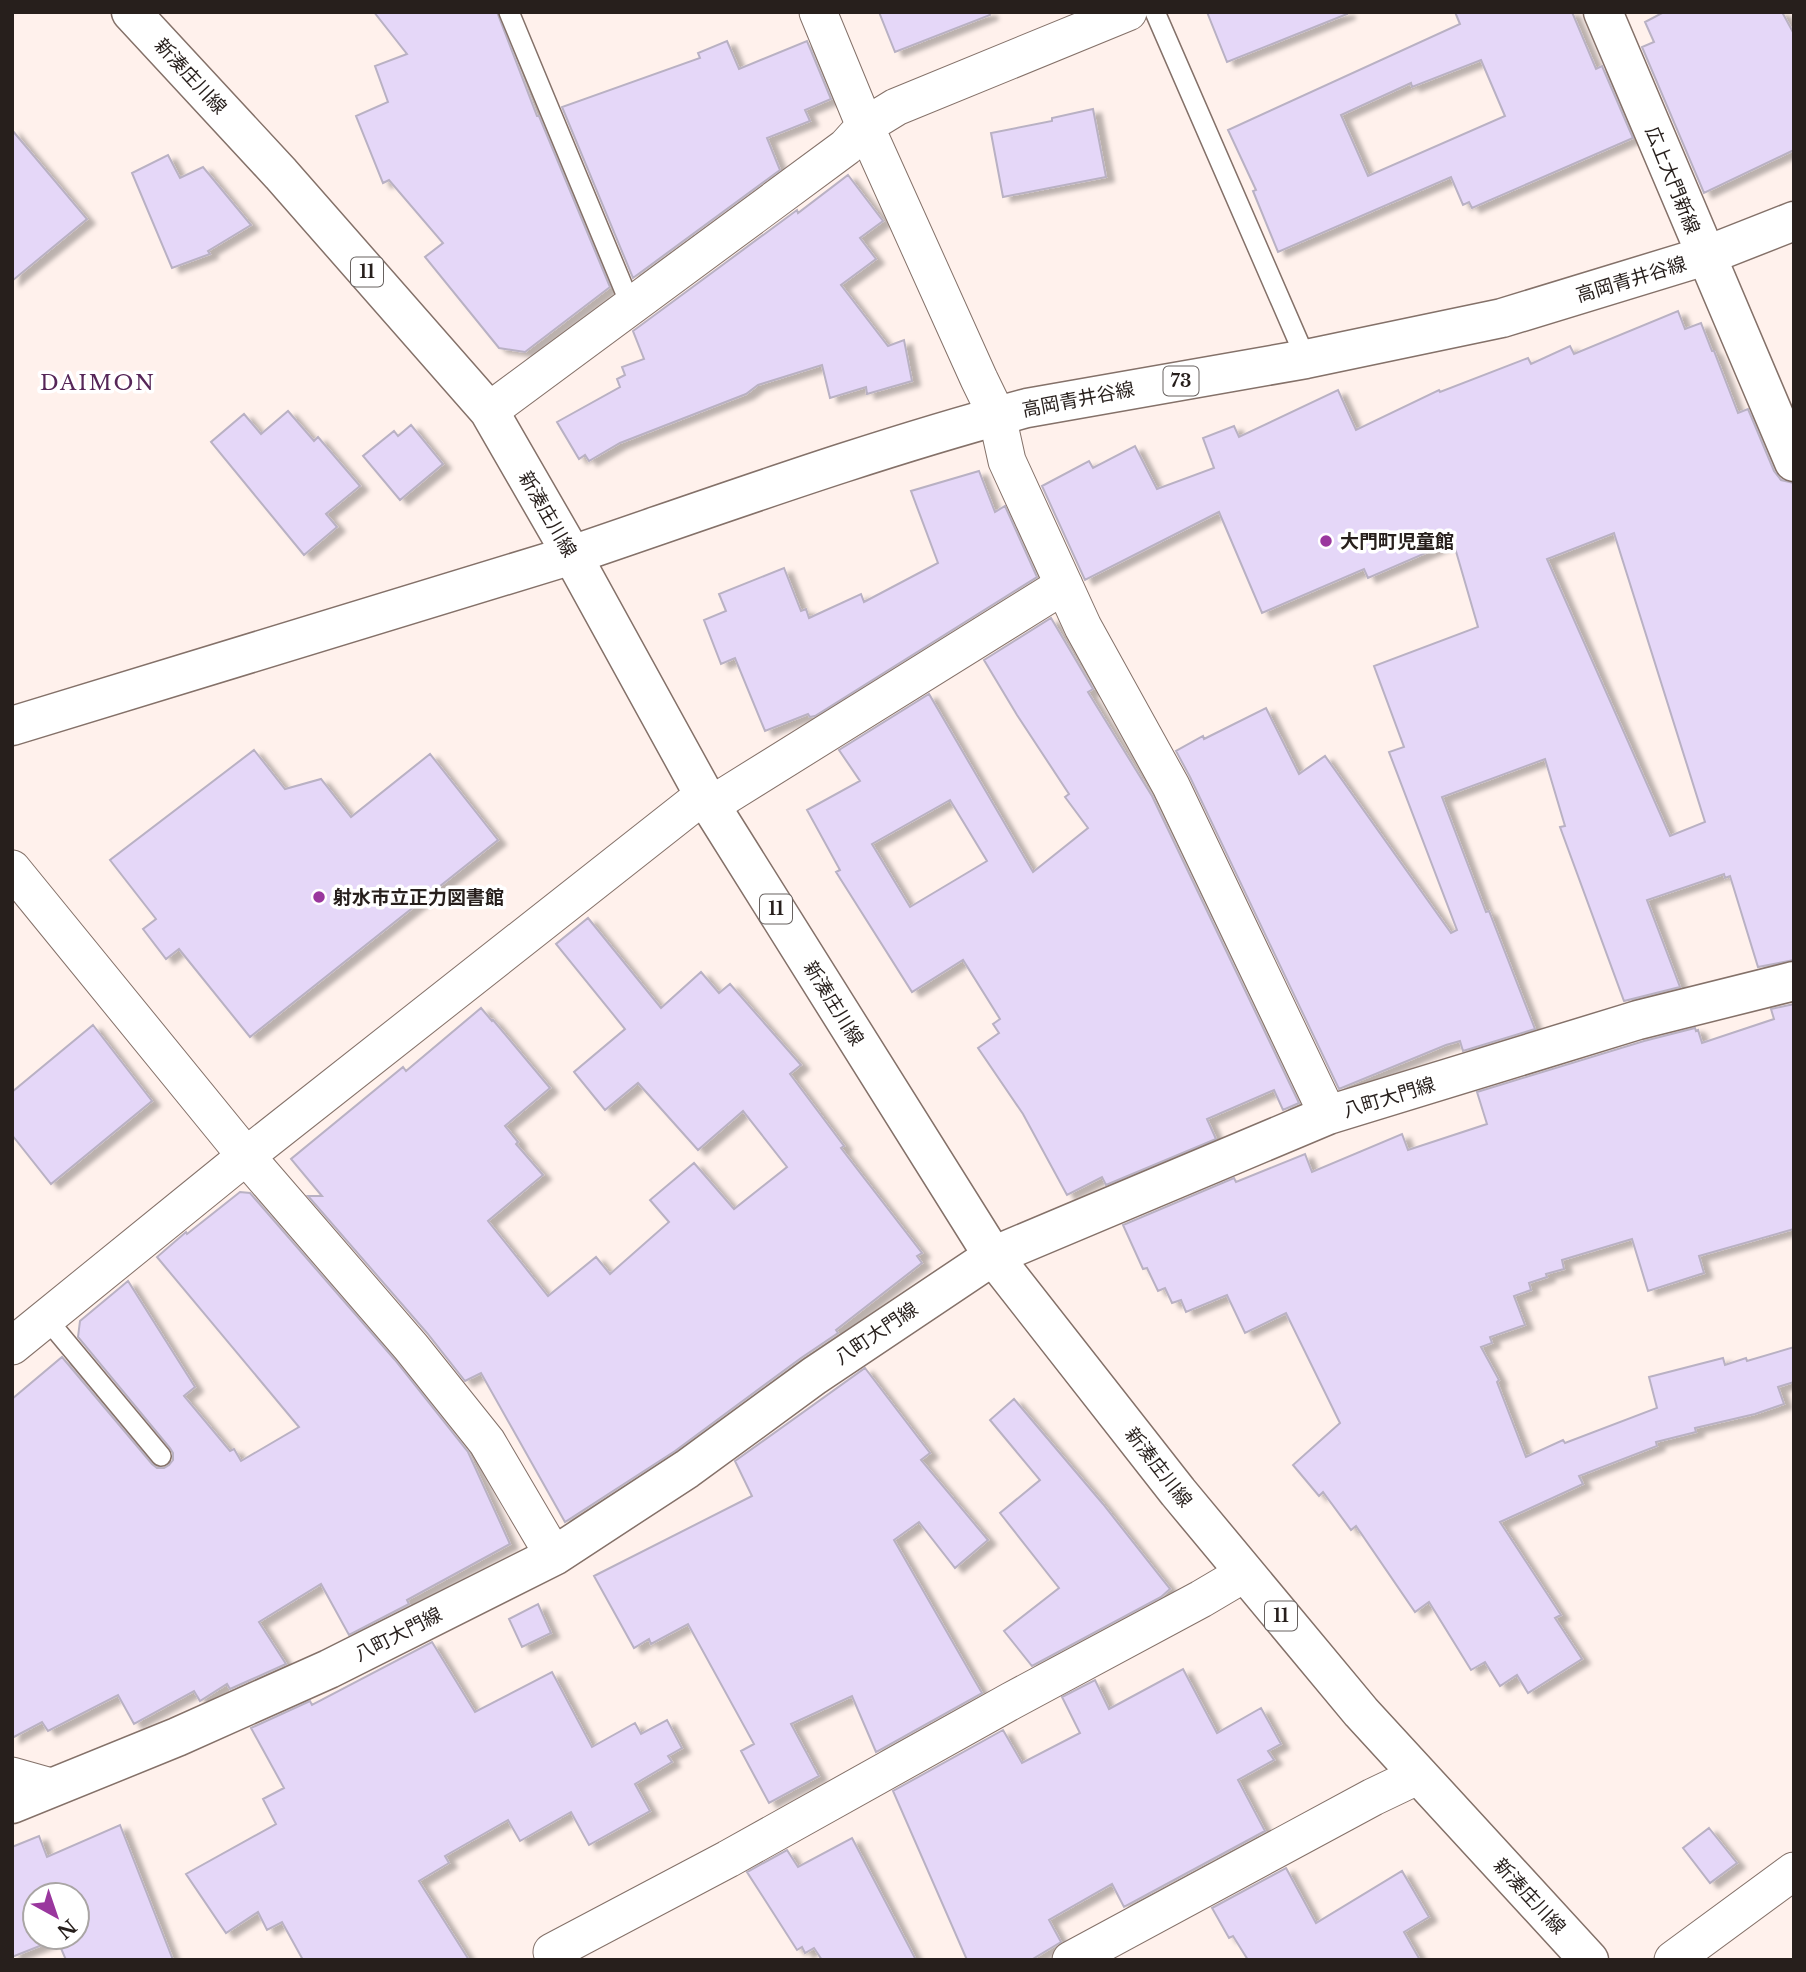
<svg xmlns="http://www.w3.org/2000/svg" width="1806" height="1972" viewBox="0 0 1806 1972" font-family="'Libre Baskerville','Noto Sans JP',serif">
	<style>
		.building { fill: #e5d7f8; stroke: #b9b1c3; stroke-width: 2; fill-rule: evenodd; filter: url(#shadow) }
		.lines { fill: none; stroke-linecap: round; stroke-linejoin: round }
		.lane-casing { stroke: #847169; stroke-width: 22 }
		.street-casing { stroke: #847169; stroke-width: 39 }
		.secondary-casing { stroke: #847169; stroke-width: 41 }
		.primary-casing { stroke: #847169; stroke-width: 41 }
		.lane { stroke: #fff; stroke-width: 19 }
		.street { stroke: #fff; stroke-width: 37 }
		.secondary { stroke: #fff; stroke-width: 38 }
		.primary { stroke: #fff; stroke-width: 38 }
		.poi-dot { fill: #9a379e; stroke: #fff; stroke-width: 2.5 }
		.labels { text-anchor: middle; stroke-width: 7; stroke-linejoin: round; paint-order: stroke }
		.shield { fill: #fff; stroke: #686260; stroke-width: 2 }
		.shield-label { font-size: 18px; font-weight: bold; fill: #271f1c }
		.street-label { font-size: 19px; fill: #271f1c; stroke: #fff }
		.poi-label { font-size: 19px; font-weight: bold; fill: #271f1c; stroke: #fff; text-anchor: start }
		.neighbourhood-label { font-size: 21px; letter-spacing: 2px; fill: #562658; stroke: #fff }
	</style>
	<defs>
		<filter id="shadow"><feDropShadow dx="8" dy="4.5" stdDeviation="2" flood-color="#0004"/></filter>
	</defs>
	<rect width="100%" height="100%" fill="#fff1ec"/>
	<path class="building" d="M374 12H497L537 116H539L610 287 525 352 499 348 425 257 443 243 389 180 383 183 356 116 388 102 375 66 407 54Z
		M879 12H989L990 15 895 52Z
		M1207 12H1347V14L1227 62Z
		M1455 12H1572L1596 69 1602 66 1633 138 1472 208 1469 202 1463 205 1451 177 1278 252 1253 191 1256 190 1228 130 1460 24ZM1481 60 1505 116 1368 176 1341 115 1411 83 1412 87Z
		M1664 12H1782L1794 34V150L1704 193 1642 47 1654 42 1645 22Z
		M727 41 739 69 807 41 831 99 805 110 810 121 767 138 780 170 633 278 562 107 700 58 698 53Z
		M1093 109 1106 177 1003 197 991 133 1052 121V118Z
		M12 130 87 219 12 281Z
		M168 155 180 178 203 167 251 225 208 251 210 254 172 268 132 173Z
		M848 175 883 221 860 238 876 259 841 285 888 346 904 340 912 381 867 394 866 387 830 398 822 365 758 385 746 394 620 443 589 461 585 455 579 459 557 422 620 387 617 379 625 375 622 367 644 359 633 331 797 210 798 213Z
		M1678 311 1685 329 1701 323 1712 351H1714L1738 413 1748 409 1774 471 1781 480 1794 483V960L1758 967 1730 876 1725 878 1724 874 1647 900 1680 987 1624 1001 1560 827 1565 826 1545 759 1442 797 1486 912 1489 911 1535 1029 1463 1051 1460 1041 1446 1045 1339 1089 1190 777 1176 751 1203 736 1204 739 1266 708 1299 774 1325 756 1451 933 1457 930 1389 752 1404 747 1374 666 1478 627 1453 541 1368 578 1364 569 1262 613 1219 512 1085 580 1042 486 1089 461 1093 468 1135 446 1157 489 1214 468 1203 438 1234 426 1239 437 1338 390 1356 430 1439 390 1440 392 1528 358 1531 364 1570 346 1574 354ZM1614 533 1705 822 1670 836 1547 559Z
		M288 411 314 441 318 437 360 486 326 514 337 527 304 555 211 442 244 414 261 434Z
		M411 425 443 464 400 500 363 456 394 431 398 436Z
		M979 471 995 512 1005 506 1037 577 815 716 810 717 808 714 765 731 735 658 721 664 704 620 726 611 719 594 784 568 801 611 806 609 809 618 861 594 864 602 938 563 911 491Z
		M1051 618 1093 689 1088 692 1152 796 1299 1103 1283 1110 1274 1090 1207 1119 1216 1139 1106 1185 1102 1177 1067 1195 1023 1114 978 1048 999 1033 993 1024 1000 1019 963 960 912 992 836 872 840 870 807 810 860 781 839 750 929 694 1033 872 1088 828 1065 797 1069 794 1017 715 984 660ZM950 800 987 861 910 907 872 844Z
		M254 750 285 789 321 779 351 817 430 754 498 840 250 1037 179 949 166 959 143 929 156 919 110 860Z
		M588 918 661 1008 701 972 719 993 730 984 801 1065 790 1074 844 1146 841 1148 922 1253 917 1256 922 1263 836 1330 838 1333 801 1358 675 1451 565 1522 481 1373 465 1381 427 1333 308 1196H322L291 1159 403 1067 406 1071 481 1008 492 1021 493 1020 550 1088 505 1126 518 1142 516 1144 543 1175 488 1221 548 1296 596 1257 610 1274 669 1222 650 1200 694 1163 734 1209 787 1167 743 1111 698 1150 638 1083 605 1110 574 1072 625 1029 556 944Z
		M1794 1004V1229L1699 1256 1704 1273 1648 1291 1632 1239 1562 1260 1564 1269 1546 1274 1547 1277 1529 1283 1531 1290 1514 1296 1525 1325 1490 1337 1492 1343 1481 1347 1499 1380 1497 1382 1526 1457 1563 1440 1565 1443 1657 1408 1649 1377 1723 1358 1725 1365 1746 1358 1747 1361 1794 1347V1382L1778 1387 1784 1404 1755 1414 1695 1428 1696 1432 1656 1442 1657 1446 1579 1476 1583 1484 1500 1522 1561 1615 1555 1618 1582 1659 1528 1693 1517 1675 1500 1686 1485 1662 1471 1670 1429 1602 1415 1612 1356 1526 1351 1530 1323 1492 1319 1496 1293 1465 1340 1423 1286 1313 1245 1333 1227 1295 1186 1312 1181 1300 1172 1303 1165 1288 1158 1291 1147 1268 1143 1269 1123 1225 1234 1178 1236 1182 1305 1154 1312 1172 1402 1134 1408 1150 1487 1124 1477 1092 1644 1041 1695 1028 1696 1031 1698 1030 1702 1043 1774 1019 1771 1009Z
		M93 1025 152 1101 51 1184 12 1135V1092Z
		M240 1192 250 1193 395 1360 468 1452 510 1544 407 1600 409 1604 349 1635 321 1584 259 1622 286 1664 230 1689 227 1684 200 1701 194 1691 134 1724 118 1695 48 1731 42 1722 12 1738V1399L62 1357 152 1464 157 1468H164L169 1465 173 1460V1453L170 1448 78 1337 80 1321 128 1281 195 1387 184 1396 230 1451 234 1449 241 1461 299 1427 157 1257 186 1232 187 1234Z
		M865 1368 930 1453 921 1460 988 1540 955 1568 919 1522 894 1540 982 1693 876 1752 852 1696 791 1724 819 1776 769 1803 741 1751 754 1744 688 1624 651 1644 649 1639 634 1648 594 1576 752 1496 735 1461Z
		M1014 1399 1103 1504 1170 1589 1161 1597 1032 1666 1004 1631 1059 1588 1000 1513 1040 1480 990 1420Z
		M538 1604 551 1633 522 1647 509 1619Z
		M432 1642 475 1712 552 1672 592 1747 635 1723 641 1734 667 1720 682 1748 668 1756 672 1762 635 1784 650 1811 589 1845 571 1812 520 1841 508 1820 445 1856 449 1863 419 1881 469 1960H303L282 1922 267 1930 258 1912 226 1933 186 1874 276 1824 263 1799 284 1788 251 1728 310 1701 312 1705Z
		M1183 1669 1217 1733 1261 1708 1281 1744 1268 1751 1274 1760 1238 1780 1265 1831 1124 1907 1112 1884 1049 1920 1061 1942 1031 1960H967L893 1791 1003 1730 1022 1763 1080 1733 1062 1697 1095 1680 1109 1709Z
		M120 1825 173 1960H66L57 1939 12 1957V1847L39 1836 47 1857ZM35 1895H77V1937H35Z
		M1709 1828 1737 1863 1710 1883 1683 1848Z
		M852 1838 916 1960H822L814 1948 805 1953 802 1947 797 1950 747 1872 787 1850 798 1867Z
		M1286 1868 1316 1923 1402 1871 1429 1917 1404 1932 1420 1960H1248L1233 1936 1229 1938 1212 1908Z"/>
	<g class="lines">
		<defs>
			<path id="lane" d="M509 12 631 306
				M1155 12 1306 359
				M46 1318 161 1456"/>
			<path id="street" d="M818 12 865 126 979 379 997 416 1007 461 1083 627 1171 786 1328 1115
				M489 411 846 147 865 126 896 107 1128 12
				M711 805 1064 585
				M12 869 246 1156 411 1347 487 1442 554 1556
				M12 1346 246 1156 704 795
				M12 1776 51 1787
				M556 1960 552 1952 728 1859 1011 1701 1201 1599 1245 1573
				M1071 1960 1373 1797 1419 1775
				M1673 1960 1794 1871"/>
			<path id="secondary" d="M1603 12 1794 462
				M12 726 572 555
				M12 1804 177 1737 329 1669 554 1556 687 1469 814 1376 993 1256 1328 1115 1638 1020 1794 981"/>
			<path id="primary" d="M131 12 281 174 489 411 572 555 704 795 993 1256 1178 1492 1361 1712 1589 1960
				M572 555C722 504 873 449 1027 408L1306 359 1502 318 1705 256 1794 221"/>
		</defs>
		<use href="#lane" class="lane-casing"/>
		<use href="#street" class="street-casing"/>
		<use href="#secondary" class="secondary-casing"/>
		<use href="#primary" class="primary-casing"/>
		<use href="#lane" class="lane"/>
		<use href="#street" class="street"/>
		<use href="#secondary" class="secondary"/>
		<use href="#primary" class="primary"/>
	</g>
	<g class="poi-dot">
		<circle cx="1326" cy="541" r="7"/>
		<circle cx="319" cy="897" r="7"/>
	</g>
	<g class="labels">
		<g class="shield">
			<rect x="351" y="257.5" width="32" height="29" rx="5"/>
			<rect x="1163.5" y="366.5" width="35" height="29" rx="5"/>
			<rect x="760" y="894.5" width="32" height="29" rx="5"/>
			<rect x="1265" y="1601.5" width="32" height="29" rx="5"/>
		</g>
		<g class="shield-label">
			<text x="367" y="278">11</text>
			<text x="1181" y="387">73</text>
			<text x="776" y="915">11</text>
			<text x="1281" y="1622">11</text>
		</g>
		<g class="street-label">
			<text transform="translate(191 76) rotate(47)" y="7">新湊庄川線</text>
			<text transform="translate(1673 180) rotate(68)" y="7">広上大門新線</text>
			<text transform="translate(1631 279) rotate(-17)" y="7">高岡青井谷線</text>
			<text transform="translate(1078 399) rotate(-11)" y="7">高岡青井谷線</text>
			<text transform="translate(548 514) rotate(60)" y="7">新湊庄川線</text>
			<text transform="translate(834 1003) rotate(58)" y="7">新湊庄川線</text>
			<text transform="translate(1389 1097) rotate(-17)" y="7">八町大門線</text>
			<text transform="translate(876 1333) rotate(-34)" y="7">八町大門線</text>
			<text transform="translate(1159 1467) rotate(52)" y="7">新湊庄川線</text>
			<text transform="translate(398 1634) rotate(-27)" y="7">八町大門線</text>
			<text transform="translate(1530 1896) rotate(47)" y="7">新湊庄川線</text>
		</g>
		<g class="poi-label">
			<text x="1340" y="548">大門町児童館</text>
			<text x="333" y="904">射水市立正力図書館</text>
		</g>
		<g class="neighbourhood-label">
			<text x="98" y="390">DAIMON</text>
		</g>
	</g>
	<rect width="1806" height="1972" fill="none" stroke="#271f1c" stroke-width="28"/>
	<g transform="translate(56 1916) rotate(140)"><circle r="33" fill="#ffffff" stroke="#a9a5a4" stroke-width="2"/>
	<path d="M0-5L12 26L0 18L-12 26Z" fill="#9a379e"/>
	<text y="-10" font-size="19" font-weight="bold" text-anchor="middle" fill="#271f1c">N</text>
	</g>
</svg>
